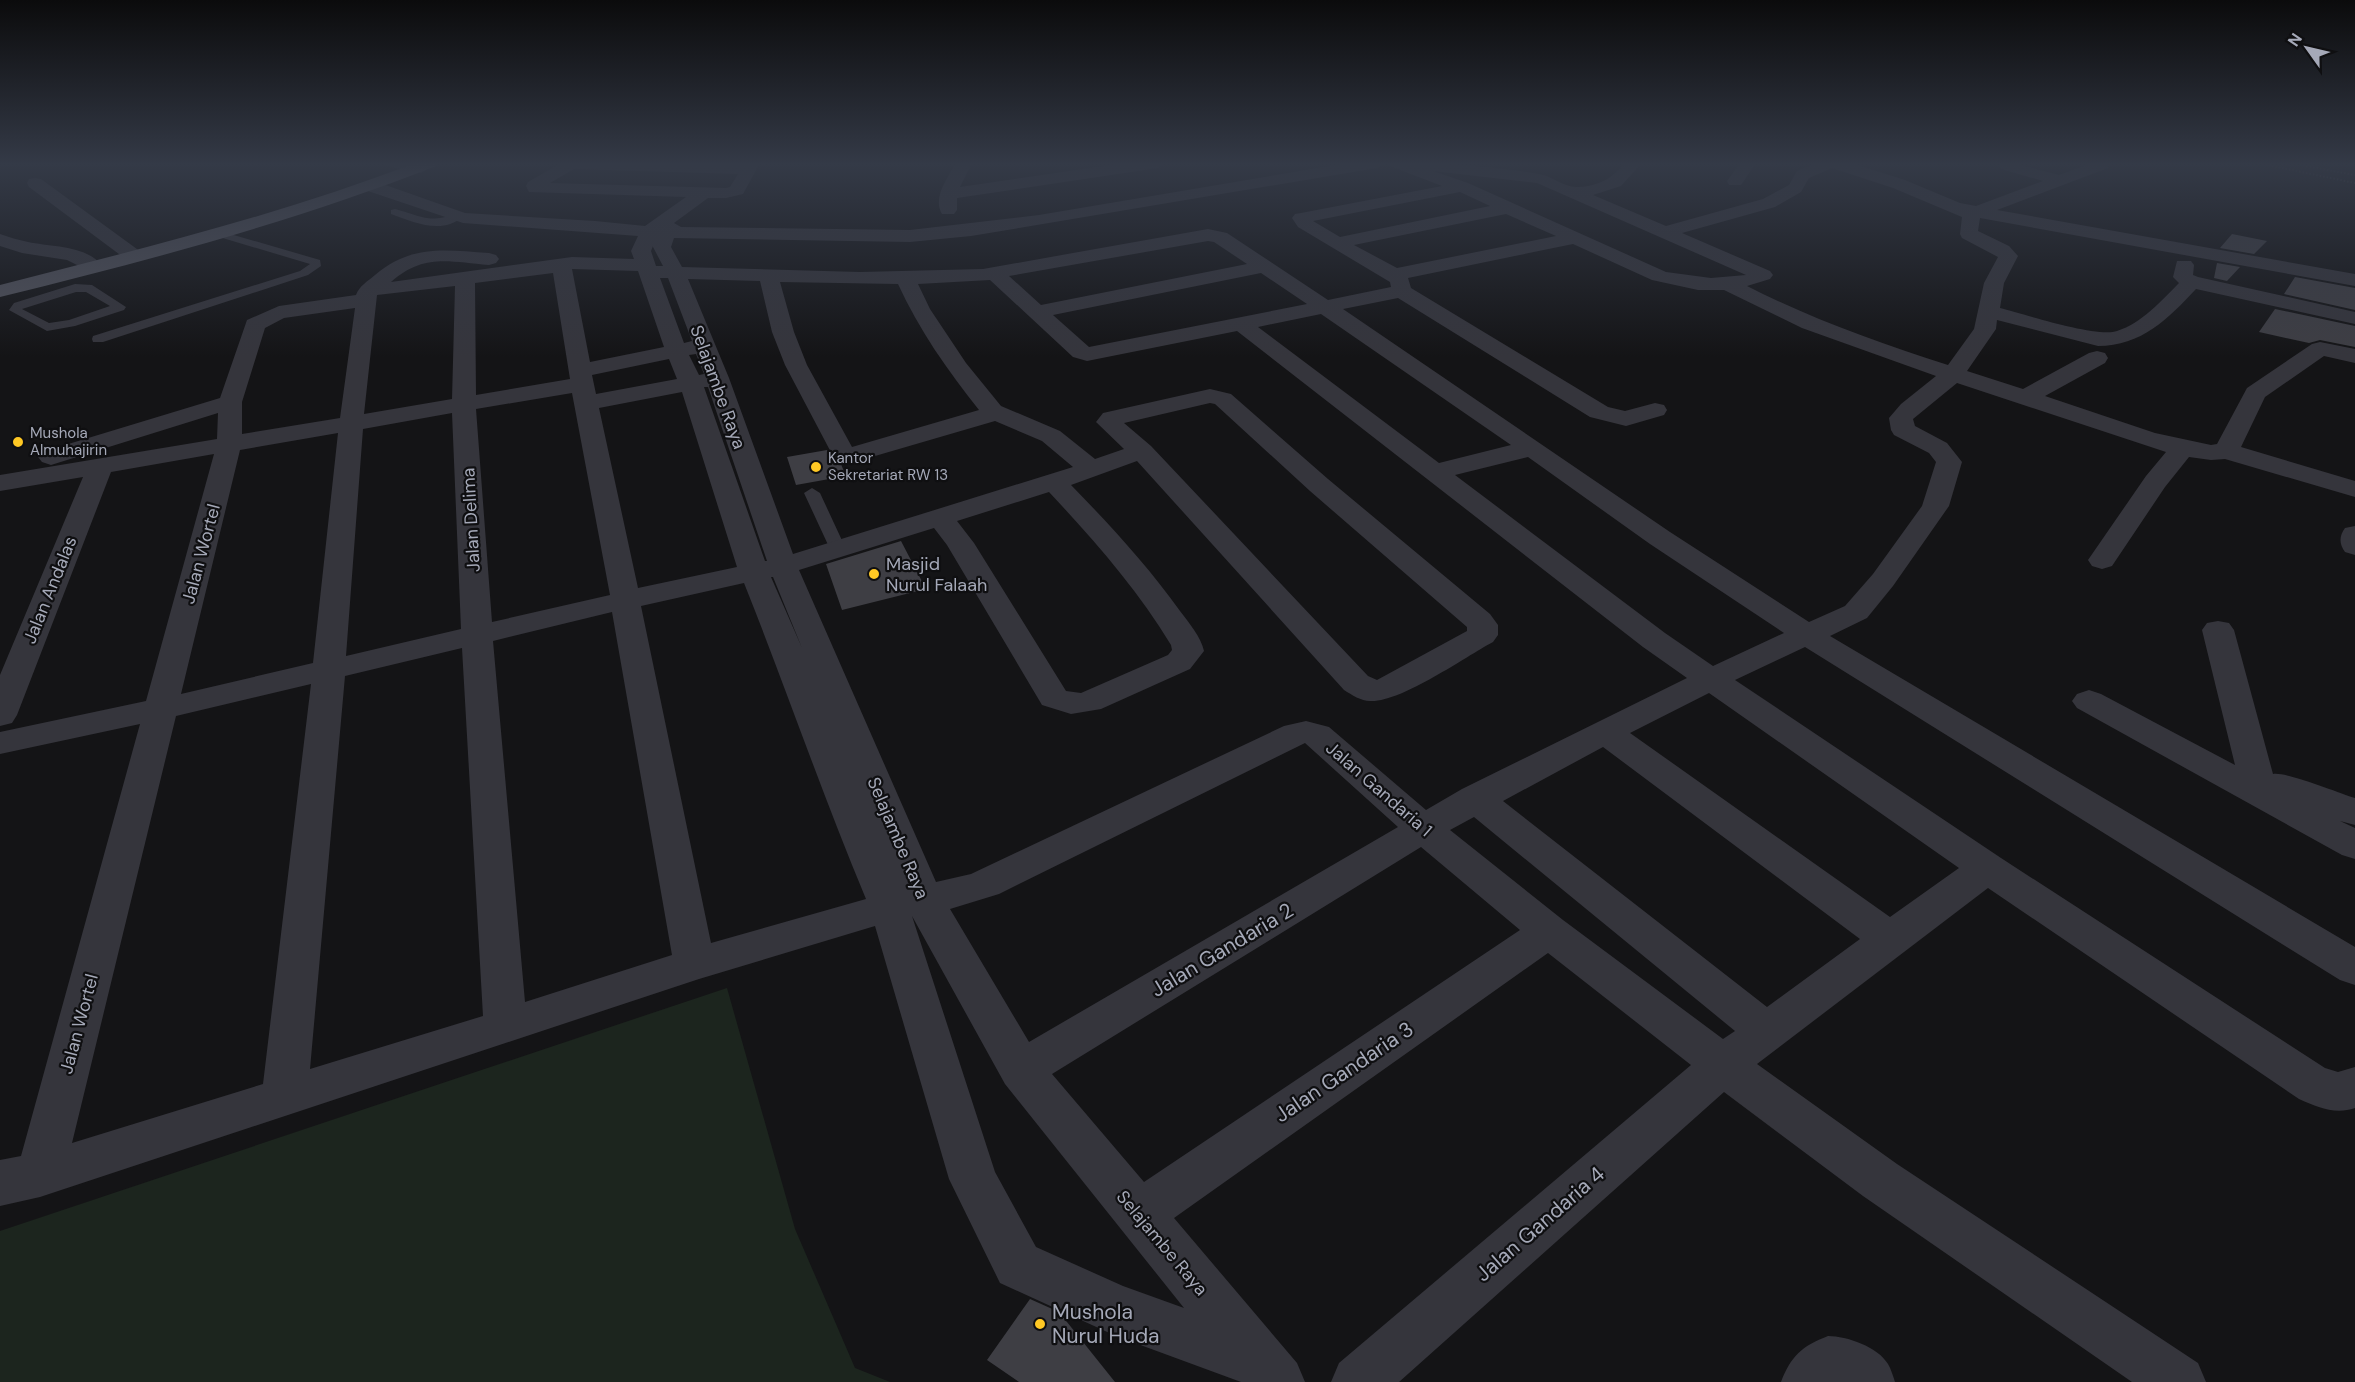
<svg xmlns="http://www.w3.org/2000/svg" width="2355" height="1382" viewBox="0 0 2355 1382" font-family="'DM Sans',sans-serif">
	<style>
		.green { fill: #1c251e }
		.building { fill: #3e3e44 }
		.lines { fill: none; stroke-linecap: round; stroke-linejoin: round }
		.path { stroke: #3b3c43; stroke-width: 2; stroke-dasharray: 1.5 2; stroke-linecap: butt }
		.service { fill: #35353c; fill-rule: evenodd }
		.minor { fill: #35353c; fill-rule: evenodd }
		.primary { fill: #51525b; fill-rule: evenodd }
		.poi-dot { fill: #ffc824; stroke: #0f0f11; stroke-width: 2 }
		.labels { text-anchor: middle; stroke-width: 4.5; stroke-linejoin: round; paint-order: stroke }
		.far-poi-label { font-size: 15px; fill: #a5a9b8; stroke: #0f0f11; text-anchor: start }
		.street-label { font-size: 18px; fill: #a5a9b8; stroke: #0f0f11 }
		.poi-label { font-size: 18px; fill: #a5a9b8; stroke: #0f0f11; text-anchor: start }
		.near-street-label { font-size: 21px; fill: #a5a9b8; stroke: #0f0f11 }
		.near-poi-label { font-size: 21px; fill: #a5a9b8; stroke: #0f0f11; text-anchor: start }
	</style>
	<rect width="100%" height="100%" fill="#141416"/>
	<path class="green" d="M727 988 795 1229 855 1368 890 1382H0V1231Z"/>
	<path class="building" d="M2232 234 2267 241 2254 254 2220 248Z
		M2217 263 2240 267 2227 281 2214 278Z
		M2295 277 2355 288V310L2284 294Z
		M2275 309 2355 326V347L2320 340 2309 343 2259 332Z
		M827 450 832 459 840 462 846 476 796 485 787 457Z
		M901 541 926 589 842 610 826 564Z
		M1030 1299 1059 1312 1115 1382H1019L987 1360Z"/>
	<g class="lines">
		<path class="path" d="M2258 163 2355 183
			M2289 163 2355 175"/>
		<path class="service" d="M395 209C425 217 426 223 457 214L462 217C442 235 413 222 391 214V210Z
			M220 231 320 260 321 266 308 275 103 342H93L92 339 93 336 300 271 310 264 216 236 215 234Z
			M75 284 92 285 126 307 124 310 75 326 47 331 9 310 14 303ZM76 292H86L110 306 69 320 49 323 22 309Z
			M812 488 820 493 846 549 844 553 838 554 830 549 804 493Z"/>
		<path class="minor" d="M385 163H421L429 168 421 173 387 166Z
			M561 163H760L743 194 726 198H708L674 223 681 227 910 230 1039 215 1347 163H1385L1377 168 971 236 910 242 674 238 671 247 682 267 860 272 983 269 1208 229 1227 233 1328 300 1391 287 1390 282 1298 227 1292 218 1295 214 1301 213 1442 186 1390 166 1388 163C1441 163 1487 165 1539 174 1552 176 1565 188 1578 187 1597 187 1613 178 1625 163H1642L1621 186 1593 195 1666 226 1763 199 1789 185 1797 171 1816 163H1851L1905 180 1960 203 1976 206 2043 181 2001 169 1999 166 2001 163H2022L2021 165 2059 175 2092 163H2109L2108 168 1997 210 2355 274V286L1980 218 1978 231 2009 246 2018 256 2004 283 2000 308C2024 314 2097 338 2117 331 2142 323 2161 301 2179 283L2173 277 2177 261H2191L2194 265 2193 275 2198 277 2355 312V324L2196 289C2168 319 2141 346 2098 346L1997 320 1996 329 1967 371 2023 389 2089 353 2097 351 2105 353 2108 358 2105 363 2045 396 2155 433 2211 445 2217 444 2247 388 2312 344 2320 342 2355 349V363L2324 356 2265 397 2241 447 2355 481V497L2225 459 2211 460 2189 457 2165 487 2112 566 2102 569 2092 566 2088 560 2146 476 2166 452 1957 383 1913 419 1915 426 1947 443 1962 462 1949 506 1893 586 1867 618 1830 636 2355 947V985L2340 980 1805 647 1735 680 2001 858 2325 1068 2338 1072 2355 1067V1108C2335 1115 2317 1107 2299 1099L1988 888 1757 1064 1897 1164 2198 1363 2206 1382H2132L1863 1196 1724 1092 1399 1382H1331L1339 1363 1691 1065 1548 953 1174 1218 1297 1363 1305 1382H1241L1116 1336 1000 1283 949 1179 875 926 699 979 40 1197 0 1206V1160L21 1156 140 724 0 754V732L146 701 214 454 111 472 17 715 12 723 0 726V675L83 477 0 491V475L217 439 218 413 51 465 42 462 38 457 42 452 220 398 247 320 279 306 356 295C359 286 368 281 375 275 412 244 444 250 489 253L496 255 499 259 496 263 489 265C449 262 424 253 391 282L572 257 634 259 631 251 638 236 463 223 365 190 363 186 365 182H377L465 213 595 221 645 226 686 197 529 192 526 186 528 182ZM1832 168 1893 188 1962 217 1960 234 1962 238 1998 257 1984 283 1974 329 1948 365C1879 343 1812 319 1747 286L1770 279 1773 275 1770 271 1682 233 1775 207 1801 192 1809 178ZM574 169 738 174 730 187 726 188 550 183ZM1433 171 1537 183 1746 275 1711 278 1666 272 1468 183ZM1460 192 1490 206 1340 237 1313 221ZM1506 214 1556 236 1397 268 1354 245ZM1208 241 1214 242 1247 264 1041 305 1009 276ZM1573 244 1652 280 1698 290H1724L1802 328 1936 376 1901 404 1889 418 1891 430 1894 435 1929 453 1936 462 1922 506 1873 574 1845 606 1809 622 1670 532 1343 309 1398 298 1590 417 1626 426 1664 415 1667 410 1664 405 1655 403 1625 411 1608 407 1411 288 1408 278ZM653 246V247L663 266H656L651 251ZM572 269 638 271 664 347 590 362ZM553 273 570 379 476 395 475 283ZM1261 273 1307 304 1089 347 1053 315ZM660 278H668L692 341 684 343ZM688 279 760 281 772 332 785 365 834 458 851 463 995 421 1042 441 1073 467 793 554 729 378ZM990 280 1073 357 1087 361 1237 331 1643 647 1687 678 1462 789 1426 810 1329 727 1306 721 1284 726 971 874 936 882 799 570 934 528 947 545 1042 705 1071 714 1101 709 1190 669 1204 651C1201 637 1189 623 1180 611 1148 566 1110 525 1071 485L1137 461 1344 690C1352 695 1361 701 1370 701 1400 703 1465 657 1493 642L1498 635V625L1490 614 1328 479 1231 394 1210 389 1103 413 1096 422 1124 449 1095 459 1060 431 1001 406 966 363 930 309 918 284ZM780 282 898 284C919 330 948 371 979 410L852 447 807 365 794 332ZM455 286 452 399 364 414 377 295ZM355 308 340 418 242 434V402L265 328 284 318ZM1321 314 1511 445 1439 463 1258 327ZM696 354 704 374 699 375 689 355ZM669 359 677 379 596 394 592 375ZM704 387H708L767 561H765ZM682 392 737 567 638 588 599 408ZM572 393 610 595 492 622 476 409ZM1210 403 1215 404 1310 491 1467 627V631L1377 680 1368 676 1151 446 1124 423ZM452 413 461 629 346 656 363 429ZM338 433 313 663 181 694 240 450ZM1528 457 1650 544 1784 633 1713 666 1665 633 1455 475ZM1049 492C1094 540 1137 589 1171 645L1172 650 1168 655 1081 693 1066 691 974 543 957 521ZM771 577H773L802 648ZM744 583C786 688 822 794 866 899L711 943 641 606ZM612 612 672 955 525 1002 493 641ZM462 648 483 1016 310 1069 345 676ZM311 684 263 1084 72 1143 176 716ZM1709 693 1959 868 1890 917 1630 733ZM1305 743 1398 827 1029 1042 950 909 999 894ZM1603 747 1860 939 1767 1007 1503 801ZM1474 817 1735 1031 1723 1039 1563 920 1450 830ZM1421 847 1520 930 1144 1182 1052 1074ZM912 916 1005 1084 1184 1308 1123 1286 1036 1247 995 1172Z
			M956 163H972L960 187 1124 163H1166L1158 168 957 198V210L954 214H942C932 198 948 177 956 163Z
			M1740 163H1756L1741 185H1729L1727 181Z
			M35 178 41 179 141 252 144 256 141 260H127L29 187 27 183 29 179Z
			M0 234C9 237 18 240 28 242 51 247 88 245 103 267L100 271 93 273 67 260 22 253 0 246Z
			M2355 526V555L2345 552C2339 544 2339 536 2345 528Z
			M2218 621 2229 623 2234 630 2273 774C2285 771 2339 793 2355 798V825L2340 821 2355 828V859L2342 855 2077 708 2072 701 2077 694 2089 690 2101 694 2235 765 2202 630 2207 623Z
			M1828 1336C1847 1336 1878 1347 1888 1364 1891 1369 1893 1376 1895 1382H1781C1791 1356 1802 1346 1828 1336Z"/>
		<path class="primary" d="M415 163H438L436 166C294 222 147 261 0 297V285C140 249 280 215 415 163Z"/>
	</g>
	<linearGradient id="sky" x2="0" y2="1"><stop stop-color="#0b0b0c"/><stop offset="0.46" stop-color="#343a47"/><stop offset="1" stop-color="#343a47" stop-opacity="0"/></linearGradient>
	<rect width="2355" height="357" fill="url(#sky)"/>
	<g class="poi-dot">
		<circle cx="18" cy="442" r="6"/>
		<circle cx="816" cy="467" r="6"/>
		<circle cx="874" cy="574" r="6"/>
		<circle cx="1040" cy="1324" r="6"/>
	</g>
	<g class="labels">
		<g class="far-poi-label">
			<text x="30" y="438">Mushola<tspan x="30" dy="17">Almuhajirin</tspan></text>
			<text x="828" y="463">Kantor<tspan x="828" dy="17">Sekretariat RW 13</tspan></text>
		</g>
		<g class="street-label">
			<text transform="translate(718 387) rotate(70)" y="6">Selajambe Raya</text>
			<text transform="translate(471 520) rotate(-93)" y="6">Jalan Delima</text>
			<text transform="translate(201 554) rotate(-75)" y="6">Jalan Wortel</text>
			<text transform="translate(50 590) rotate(-68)" y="6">Jalan Andalas</text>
			<text transform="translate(1379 789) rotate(41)" y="6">Jalan Gandaria 1</text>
			<text transform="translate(898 838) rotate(67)" y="6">Selajambe Raya</text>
			<text transform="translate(79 1024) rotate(-75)" y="6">Jalan Wortel</text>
			<text transform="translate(1162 1243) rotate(50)" y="6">Selajambe Raya</text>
		</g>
		<g class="poi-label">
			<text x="886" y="570">Masjid<tspan x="886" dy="21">Nurul Falaah</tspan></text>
		</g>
		<g class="near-street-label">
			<text transform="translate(1222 950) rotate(-31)" y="7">Jalan Gandaria 2</text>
			<text transform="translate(1344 1072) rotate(-34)" y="7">Jalan Gandaria 3</text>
			<text transform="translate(1540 1224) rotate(-41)" y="7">Jalan Gandaria 4</text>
		</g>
		<g class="near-poi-label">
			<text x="1052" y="1319">Mushola<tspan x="1052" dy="24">Nurul Huda</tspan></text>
		</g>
	</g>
	<g transform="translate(2307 48) rotate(304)" stroke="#0f0f11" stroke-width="4.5" paint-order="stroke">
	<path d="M0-4.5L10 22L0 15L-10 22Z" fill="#a5a9b8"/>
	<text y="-9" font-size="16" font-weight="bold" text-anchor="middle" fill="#a5a9b8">N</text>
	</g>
</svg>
